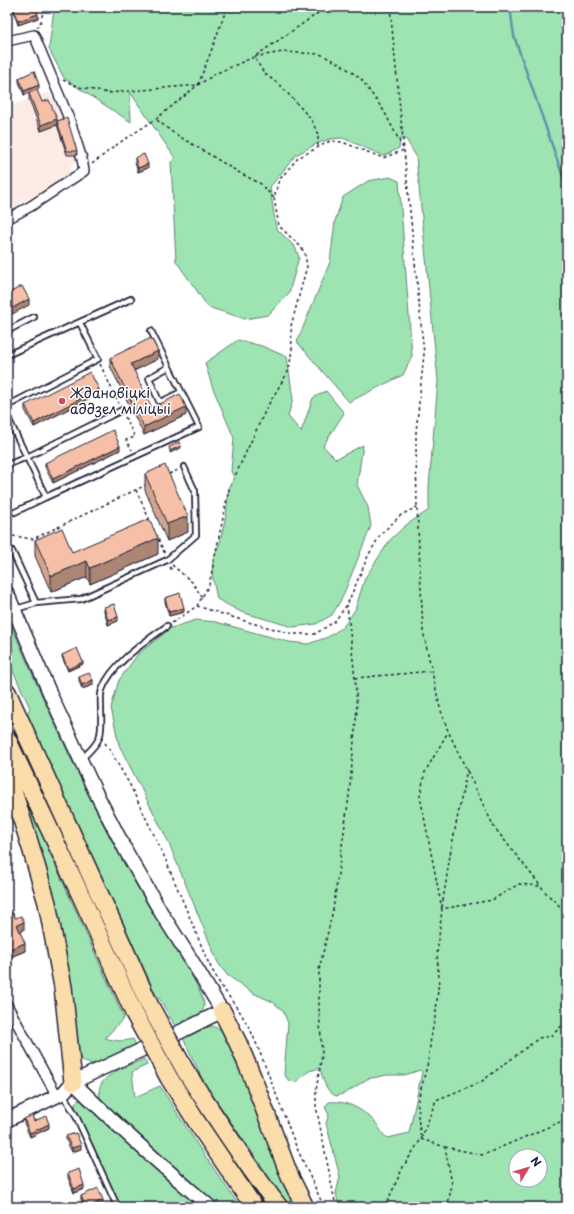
<svg xmlns="http://www.w3.org/2000/svg" width="574" height="1214" viewBox="0 0 574 1214" font-family="'Playpen Sans',sans-serif">
	<style>
		.built { fill: #fcece5 }
		.green { fill: #9ee4b2; stroke: #608376; fill-rule: evenodd }
		.lines { fill: none; stroke-linecap: round; stroke-linejoin: round }
		.stream { stroke: #6593a9; stroke-width: 2.5 }
		.lane-casing { stroke: #22223b; stroke-width: 8 }
		.street-casing { stroke: #22223b; stroke-width: 12 }
		.secondary-casing { stroke: #22223b; stroke-width: 16 }
		.highway-casing { stroke: #22223b; stroke-width: 20 }
		.path { stroke: #22223b; stroke-width: 1.5; stroke-dasharray: 3 3; stroke-linecap: butt }
		.lane { stroke: #fff; stroke-width: 4.5 }
		.street { stroke: #fff; stroke-width: 9 }
		.secondary { stroke: #fff; stroke-width: 13 }
		.highway { stroke: #fbddab; stroke-width: 17 }
		.highway-bridge-casing { stroke: #22223b; stroke-width: 20; stroke-linecap: butt }
		.highway-bridge { stroke: #fbddab; stroke-width: 17 }
		.wall { fill: #d3a590; stroke: #22223b }
		.shaded-wall { fill: #ac8675; stroke: #22223b }
		.building { fill: #f5c0a7; stroke: #22223b }
		.poi-dot { fill: #d1495b; stroke: #fff; stroke-width: 1.5 }
		.labels { text-anchor: middle; stroke-width: 3; stroke-linejoin: round; paint-order: stroke }
		.poi-label { font-size: 14px; fill: #22223b; stroke: #fff; text-anchor: start }
	</style>
	<rect width="100%" height="100%" fill="#fff"/>
	<filter id="ink" filterUnits="userSpaceOnUse"><feTurbulence type="fractalNoise" baseFrequency=".025" numOctaves="2"/><feDisplacementMap in="SourceGraphic" scale="8" xChannelSelector="R" yChannelSelector="G"/><feConvolveMatrix kernelMatrix="1 2 1 2 8 2 1 2 1" color-interpolation-filters="sRGB"/></filter>
	<g filter="url(#ink)">
		<path class="built" d="M49 92 67 122 79 162 71 165 70 176 7 211V107Z"/>
		<path class="green" d="M54 7H567V1207H339L336 1193 340 1177 326 1123 329 1115 325 1107 329 1102C346 1100 362 1109 374 1121 380 1127 380 1133 388 1138L409 1133 422 1072 420 1070 405 1075H387L367 1079 346 1093 336 1096C325 1091 323 1079 320 1068L309 1071 296 1082 289 1081 284 1074 288 1023 283 1011 273 1002 253 993 227 975 218 963 167 839 119 745 111 708 119 680 138 654 171 628 196 620 216 622 289 642 308 644 328 637 343 627 355 610 365 578 390 540 406 525 429 510V486L438 381 416 156 406 139H400L399 148 384 156 343 138 330 139 318 143 296 155 270 187 276 228 295 247 299 257 289 293 268 315 245 319 208 307 176 261 171 162 175 158 130 92 131 122 89 95 64 78 49 49ZM516 1156H540V1180H516Z
			M390 177 399 181 412 356 403 375 349 402 297 342 330 262 335 221 343 197 368 181Z
			M238 340 262 346 287 357 293 399 288 416 301 432 313 398 326 391 344 413 323 446 336 459 363 445 357 485 368 507 371 526 342 598 332 615 316 624 293 627 241 612 217 599 212 574 213 559 220 542 226 515 229 489 234 478 231 471 234 438 212 386 205 363Z
			M7 616C42 696 77 777 119 854 137 888 157 921 178 953 184 964 203 992 204 1004 205 1017 186 1023 176 1028L161 1001 156 995 27 714 30 708 7 658Z
			M23 793 124 1018 105 1038C115 1041 122 1042 133 1039L137 1047C124 1053 96 1070 83 1061 80 1059 79 1055 77 1053L21 796Z
			M212 1026 220 1029 228 1039 298 1207H290L204 1083 183 1038 205 1028Z
			M144 1059 147 1065 132 1072 135 1097 160 1086 197 1144 240 1207H220L105 1105C84 1079 126 1067 144 1059Z
			M78 1100 83 1101 202 1207H118L75 1106V1103Z"/>
		<g class="lines">
			<path class="stream" d="M510 7 514 36 567 188"/>
			<defs>
				<path id="lane" d="M7 331 34 317
					M7 355 131 299
					M169 367 149 378 159 401H163L181 392
					M7 406 98 359 80 323
					M7 416 46 497 199 427 151 331
					M7 465 27 457 122 410
					M15 512 46 497
					M12 551 36 603
					M16 609 36 603 81 599 167 560 196 535 195 491 184 467
					M81 759C88 753 98 744 100 735 102 727 101 717 101 708 101 702 100 695 102 690 111 664 145 642 167 626
					M63 1094 75 1114 117 1206"/>
				<path id="street" d="M7 41 34 35 70 121 82 159 84 171 31 206 7 219
					M7 1005 57 1096"/>
				<path id="secondary" d="M7 593 51 696 95 791 127 853 162 914 192 961 222 1011 184 1030 73 1082 63 1093 7 1120
					M73 1082C117 1126 163 1167 210 1207"/>
				<path id="highway" d="M7 692 115 928 149 1004
					M7 739 82 898 134 1013
					M7 772 31 848 47 903 63 987 73 1082
					M222 1011 238 1043 252 1076 290 1177 305 1207
					M185 1070C215 1117 245 1163 279 1207
					M169 1078 198 1124 254 1207"/>
			</defs>
			<use href="#lane" class="lane-casing"/>
			<use href="#street" class="street-casing"/>
			<use href="#secondary" class="secondary-casing"/>
			<use href="#highway" class="highway-casing"/>
			<path class="path" d="M390 7 424 354 416 432V449L417 507 423 631 440 708 448 731 494 827 547 894 567 913
				M37 28 41 21 44 7
				M63 80 79 87 108 93 198 85 210 54 227 7
				M157 120 172 132 207 153 238 172 261 184 274 198
				M92 164 119 143 156 119 198 85 217 73 254 57 327 7
				M100 364 119 404
				M125 417 135 437 126 440 132 450
				M169 474 178 470
				M136 490 165 554
				M7 538 13 536 33 539 146 485
				M172 565 192 582 202 597
				M170 567 172 571
				M197 606 248 622 293 634H315L334 622 347 605 368 556 380 535 401 515 417 507
				M172 623 197 606 209 585 229 489 267 407 289 370 292 349 291 326 307 266 305 254 300 246 279 226 274 198 279 180 298 158 330 141 342 142 383 158 404 150 384 111 361 79 342 65 320 54 283 52 254 57 264 73 282 87 311 119 318 134V147
				M355 678 432 671
				M105 743 111 752 130 785 164 856 209 964 220 984 240 1012 251 1031 259 1050 296 1146 324 1207
				M442 907 450 855 467 769
				M442 909 420 796 425 772 448 732
				M445 1147 483 1155 567 1119
				M336 1207 316 1106V1091L322 1054 319 1008V970L333 910 349 796 357 709 355 678 347 605
				M385 1207 403 1167 421 1139 436 1100 481 1082 539 1038 551 1036 567 1021
				M450 1207 448 1204 452 1184 445 1147 421 1139 418 1117 419 1107 417 1104 428 1062 431 1037 436 1012 439 978 437 955 442 909 492 900 519 884 540 886"/>
			<use href="#lane" class="lane"/>
			<use href="#street" class="street"/>
			<use href="#secondary" class="secondary"/>
			<use href="#highway" class="highway"/>
			<defs>
				<path id="highway-bridge" d="M149 1004 185 1070
					M134 1013 169 1078"/>
			</defs>
			<use href="#highway-bridge" class="highway-bridge-casing"/>
			<use href="#highway-bridge" class="highway-bridge"/>
		</g>
		<path class="wall" d="M13 7H35L38 18 18 25 13 10Z
			M19 78 39 89 24 95 19 82Z
			M29 93 42 102 57 121 77 151V155H67L57 125 41 131 29 99Z
			M135 158 148 168 138 172 135 163Z
			M110 358 158 359 134 371 152 408 186 415 144 435 110 366Z
			M99 393 34 427 25 410V405Z
			M120 450 53 483 45 467V463Z
			M145 474 188 532 167 541 145 490Z
			M35 540 72 552 158 554 90 584 87 577 51 592 35 556Z
			M165 598 184 612 169 616 165 602Z
			M104 607 118 621 108 625 104 611Z
			M62 655 83 664 68 671 62 657Z
			M79 677 93 685 82 689 79 681Z
			M7 915 15 918 24 930 20 932 25 951 8 958 7 956Z
			M24 1119 34 1121 49 1128 30 1137 24 1123Z
			M66 1136 81 1149 72 1152 66 1140Z
			M68 1173 84 1189 74 1193 68 1178Z
			M81 1196 103 1204 98 1207H84L81 1200Z"/>
		<path class="shaded-wall" d="M38 14V18L18 25V21Z
			M39 85V89L24 95V91Z
			M57 119V125L41 131V125Z
			M148 164V168L138 172V168Z
			M29 299V305L7 317V311Z
			M158 351V359L131 372V364Z
			M99 389V393L34 427V423Z
			M186 407V415L144 435V427Z
			M120 446V450L53 483V479Z
			M181 446V448L170 453V451Z
			M188 516V532L167 541V524Z
			M158 538V554L90 584V568Z
			M87 561V577L51 592V576Z
			M184 608V612L169 616V612Z
			M118 617V621L108 625V620Z
			M83 662V664L68 671V669Z
			M93 680V685L82 689V685Z
			M24 922V930L17 933V925Z
			M25 943V951L8 958V950Z
			M49 1124V1128L30 1137V1133Z
			M81 1145V1149L72 1152V1148Z
			M84 1185V1189L74 1193V1189Z
			M103 1200V1204L98 1207H89Z"/>
		<path class="building" d="M13 7H35L38 14 18 21Z
			M34 71 39 85 24 91 19 78Z
			M37 90 42 102 49 100 57 119 41 125 29 93Z
			M67 118 77 151H67L57 121Z
			M144 154 148 164 138 168 135 158Z
			M22 286 29 299 7 311V294Z
			M151 338 158 351 131 364 152 408 180 394 186 407 144 427 110 358Z
			M90 372 99 389 34 423 25 405Z
			M113 430 120 446 53 479 45 463Z
			M179 442 181 446 170 451 169 447Z
			M165 465 188 516 167 524 145 474Z
			M149 519 158 538 90 568 87 561 51 576 35 540 62 528 72 552Z
			M180 593 184 608 169 612 165 598Z
			M114 604 118 617 108 620 104 607Z
			M77 648 83 662 68 669 62 655Z
			M89 673 93 680 82 685 79 677Z
			M13 913 15 918 21 916 24 922 17 925 25 943 8 950 7 948V915Z
			M32 1115 34 1121 46 1116 49 1124 30 1133 24 1119Z
			M76 1133 81 1145 72 1148 66 1136Z
			M79 1169 84 1185 74 1189 68 1173Z
			M98 1188 103 1200 89 1207H86L81 1196Z"/>
	</g>
	<circle class="poi-dot" cx="62" cy="401" r="4"/>
	<g class="labels">
		<g class="poi-label">
			<text x="70" y="398">Ждановіцкі<tspan x="70" dy="16">аддзел міліцыі</tspan></text>
		</g>
	</g>
	<rect width="574" height="1214" fill="none" stroke="#fff" stroke-width="24"/>
	<rect x="12" y="12" width="550" height="1190" fill="none" stroke="#22223b" stroke-width="1.5" filter="url(#ink)"/>
	<g transform="translate(528 1168) rotate(52)"><circle r="19" fill="#ffffff" stroke="#a7a7b1"/>
	<path d="M0-3L7 15L0 10L-7 15Z" fill="#d1495b"/>
	<text y="-6" font-size="11" font-weight="bold" text-anchor="middle" fill="#22223b">N</text>
	</g>
</svg>
